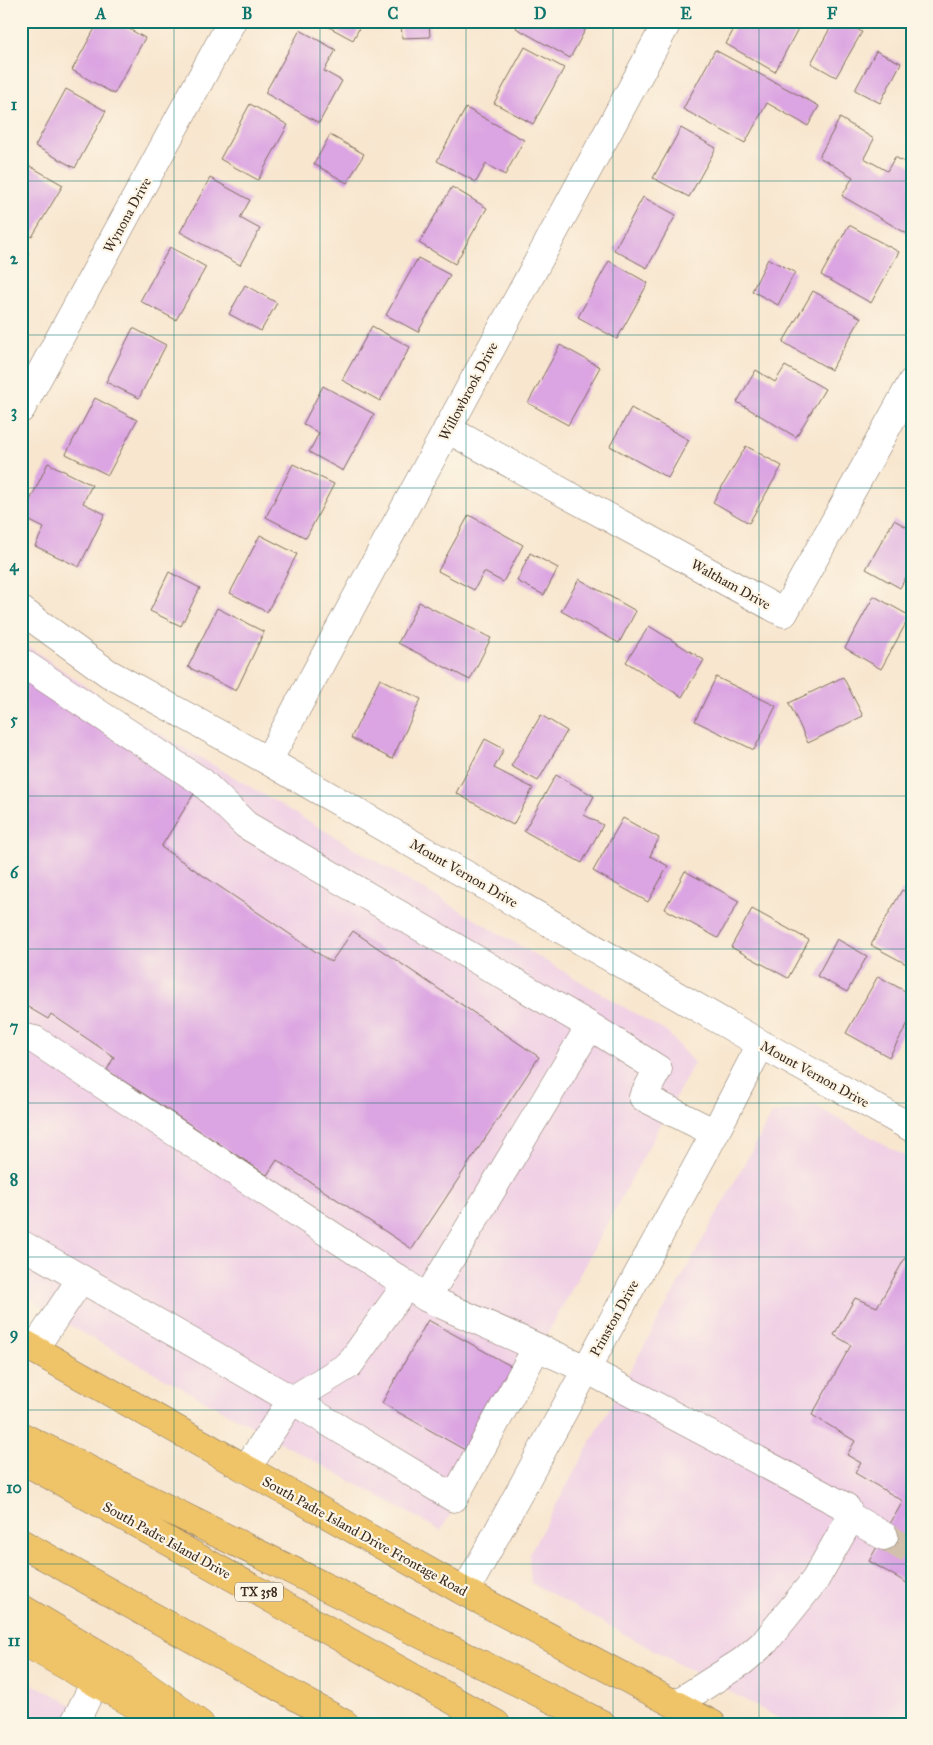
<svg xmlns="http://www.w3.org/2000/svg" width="933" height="1745" viewBox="0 0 933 1745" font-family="'IM FELL Great Primer',serif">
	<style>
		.built { fill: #f0d0e5 }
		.building { fill: #dba4e2 }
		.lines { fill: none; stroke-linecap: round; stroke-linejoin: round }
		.minor-tunnel { stroke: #d2c0ac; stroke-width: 28; stroke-dasharray: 28 14; stroke-linecap: butt }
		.minor-casing { stroke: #7d6c5c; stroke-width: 29 }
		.major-casing { stroke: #7d6c5c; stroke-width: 29 }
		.highway-casing { stroke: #7d6c5c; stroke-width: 29 }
		.minor { stroke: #fff; stroke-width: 28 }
		.major { stroke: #efc469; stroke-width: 28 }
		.highway { stroke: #efc469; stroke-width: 28 }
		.grid { fill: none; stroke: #0f766e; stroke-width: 1; stroke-opacity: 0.55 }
		.labels { text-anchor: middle; stroke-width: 4.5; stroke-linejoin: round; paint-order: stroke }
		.shield { fill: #fcf5e5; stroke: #75675a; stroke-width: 1 }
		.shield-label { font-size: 12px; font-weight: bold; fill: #3b2a1e }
		.street-label { font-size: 14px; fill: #3b2a1e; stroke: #fcf5e5 }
		.neatline { fill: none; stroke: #0f766e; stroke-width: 2 }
		.grid-label { font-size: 16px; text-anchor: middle; font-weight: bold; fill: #0f766e }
	</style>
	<rect width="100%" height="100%" fill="#fcf5e5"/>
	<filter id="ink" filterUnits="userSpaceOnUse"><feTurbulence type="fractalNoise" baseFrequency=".02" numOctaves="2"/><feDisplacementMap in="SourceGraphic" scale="10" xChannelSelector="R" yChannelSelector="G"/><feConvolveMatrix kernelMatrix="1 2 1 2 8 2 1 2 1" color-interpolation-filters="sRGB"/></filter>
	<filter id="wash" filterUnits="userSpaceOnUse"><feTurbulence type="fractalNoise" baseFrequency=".0096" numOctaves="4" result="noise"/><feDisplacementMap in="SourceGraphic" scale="20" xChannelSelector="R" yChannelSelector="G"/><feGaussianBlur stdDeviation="1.12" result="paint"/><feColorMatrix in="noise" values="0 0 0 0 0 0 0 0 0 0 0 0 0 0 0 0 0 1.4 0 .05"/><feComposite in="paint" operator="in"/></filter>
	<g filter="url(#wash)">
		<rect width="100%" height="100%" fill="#f8e6cf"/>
		<path class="built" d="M21 641 118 709 668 1033 694 1063 441 1531 79 1331 21 1293Z
			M814 1105 912 1160V1724H789L531 1583 529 1554 772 1114Z
			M21 1679 51 1693 106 1724H21Z"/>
		<g id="blocks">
			<path class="building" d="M99 21H115L145 38 114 94 72 70Z
				M318 21H363L353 40Z
				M401 21H429L430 37 402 38Z
				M520 21H590L570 58 516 28Z
				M738 21H802L775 72 726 44Z
				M834 21H842L862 32 836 77 811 63Z
				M300 30 336 50 324 71 342 81 319 123 265 93Z
				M525 47 564 68 533 124 494 103Z
				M715 50 819 106 808 126 767 103 745 143 683 109Z
				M876 51 901 63 880 103 855 90Z
				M66 89 106 111 75 168 35 146Z
				M250 104 288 125 258 180 220 159Z
				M466 108 524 140 505 175 486 164 476 182 437 161Z
				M840 118 874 139 864 158 887 171 895 157 912 166 911 236 842 196 853 177 819 157Z
				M681 128 716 148 689 197 653 178Z
				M330 135 364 154 347 183 314 164Z
				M21 161 63 185 32 237 21 231Z
				M210 178 250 200 240 218 260 229 240 265 180 232Z
				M452 187 487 208 455 264 419 243Z
				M643 197 676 215 647 268 614 250Z
				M849 225 899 252 871 303 821 275Z
				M170 247 206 267 176 320 140 301Z
				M21 249 29 253 21 267Z
				M418 258 450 275 418 332 386 315Z
				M768 259 795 272 778 305 752 291Z
				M609 261 648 283 617 339 578 317Z
				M245 285 277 303 261 331 229 314Z
				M813 291 861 318 831 370 783 342Z
				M372 326 410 347 380 401 342 380Z
				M133 328 166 345 139 398 106 382Z
				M560 345 600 367 568 425 528 403Z
				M785 366 825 389 796 437 737 402 756 370 775 382Z
				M323 386 374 414 343 471 309 452 319 433 303 424Z
				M95 398 137 420 108 475 66 454Z
				M631 408 689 440 668 478 610 446Z
				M746 446 782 466 749 523 713 502Z
				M48 463 92 485 83 503 105 514 79 567 35 546 44 528 22 517Z
				M293 464 334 484 306 538 266 517Z
				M469 515 523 545 503 582 484 572 474 590 438 571Z
				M894 520 912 530V566L900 588 866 569Z
				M260 535 297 554 267 612 230 593Z
				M530 553 558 568 544 595 517 581Z
				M169 572 200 588 181 626 150 611Z
				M579 579 636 611 619 643 561 611Z
				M874 596 910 616 881 669 845 648Z
				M419 602 491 638 470 680 398 643Z
				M217 608 264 632 236 691 188 667Z
				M649 626 704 660 682 697 626 662Z
				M21 677 195 792 161 847 331 962 353 931 539 1057 412 1249 277 1160 267 1175 107 1070 114 1057 51 1014 48 1019 21 1003Z
				M716 677 776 706 754 750 695 721Z
				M843 677 863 716 808 743 789 703Z
				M380 679 421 699 392 759 351 738Z
				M541 715 567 731 538 781 511 766Z
				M485 739 504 749 494 768 533 788 513 825 456 793Z
				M556 775 594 796 584 815 603 825 582 863 524 831Z
				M623 818 659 838 650 856 668 866 648 902 593 871Z
				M685 871 739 901 718 938 665 909Z
				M902 890 912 895V967L871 945Z
				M752 909 809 940 788 978 731 947Z
				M837 939 867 956 847 992 817 976Z
				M878 976 912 995V1016L889 1057 846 1033Z
				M912 1246V1586L869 1561 903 1501 855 1473 861 1463 847 1455 855 1441 812 1415 851 1345 834 1335 855 1298 877 1307Z
				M428 1320 518 1370 472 1454 382 1403Z"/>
		</g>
	</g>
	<g filter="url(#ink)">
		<use href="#blocks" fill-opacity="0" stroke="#7d6c5c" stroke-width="1"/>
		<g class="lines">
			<path class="minor-tunnel" d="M884 1536 912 1552"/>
			<defs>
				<path id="minor" d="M21 409 232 21
					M447 429 784 613 912 382
					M21 610 108 673 268 761 761 1044 912 1128
					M21 662 202 782 246 825 590 1026
					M268 761 668 21
					M21 1037 35 1040 427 1298 586 1369 846 1507 851 1517 815 1580 765 1642 743 1661 676 1704
					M21 1244 292 1400 454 1498 537 1347
					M427 1298 590 1026 658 1069 643 1097 715 1133
					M34 1349 81 1279
					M246 1469 292 1400 349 1365 407 1284
					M851 1517 884 1536
					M465 1592 715 1133 761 1044
					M74 1724 95 1682"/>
				<path id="major" d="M21 1342 465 1592 712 1724
					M21 1640 169 1724"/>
				<path id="highway" d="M21 1436 602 1724
					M21 1459 496 1724
					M21 1543 345 1724
					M21 1608 112 1662 200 1724"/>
			</defs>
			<use href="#minor" class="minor-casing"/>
			<use href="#major" class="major-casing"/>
			<use href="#highway" class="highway-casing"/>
			<use href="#minor" class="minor"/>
			<use href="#major" class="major"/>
			<use href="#highway" class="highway"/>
		</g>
	</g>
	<path class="grid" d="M174 21V1724M320 21V1724M466 21V1724M613 21V1724M759 21V1724M21 181H912M21 335H912M21 488H912M21 642H912M21 796H912M21 949H912M21 1103H912M21 1257H912M21 1410H912M21 1564H912"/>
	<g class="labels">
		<rect class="shield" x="235" y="1582.5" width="48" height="19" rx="4"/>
		<g class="shield-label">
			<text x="259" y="1596">TX 358</text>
		</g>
		<g class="street-label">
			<text transform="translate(127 215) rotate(-61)" y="5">Wynona Drive</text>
			<text transform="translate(468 391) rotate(-62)" y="5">Willowbrook Drive</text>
			<text transform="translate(731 584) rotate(29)" y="5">Waltham Drive</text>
			<text transform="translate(464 873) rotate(30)" y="5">Mount Vernon Drive</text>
			<text transform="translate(815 1074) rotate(29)" y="5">Mount Vernon Drive</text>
			<text transform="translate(614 1318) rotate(-61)" y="5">Prinston Drive</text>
			<text transform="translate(365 1536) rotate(29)" y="5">South Padre Island Drive Frontage Road</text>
			<text transform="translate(167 1540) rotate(29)" y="5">South Padre Island Drive</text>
		</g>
	</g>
	<rect width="933" height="1745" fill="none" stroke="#fcf5e5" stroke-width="55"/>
	<rect x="28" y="28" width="878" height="1690" class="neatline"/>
	<g class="grid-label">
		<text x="101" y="19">A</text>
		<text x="247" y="19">B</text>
		<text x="393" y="19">C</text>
		<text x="540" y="19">D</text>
		<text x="686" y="19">E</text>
		<text x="832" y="19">F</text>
		<text x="14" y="110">1</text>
		<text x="14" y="264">2</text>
		<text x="14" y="417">3</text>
		<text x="14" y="571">4</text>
		<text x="14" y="725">5</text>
		<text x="14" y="878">6</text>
		<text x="14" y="1032">7</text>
		<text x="14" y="1185">8</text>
		<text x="14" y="1339">9</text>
		<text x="14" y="1493">10</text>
		<text x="14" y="1646">11</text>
	</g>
</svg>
